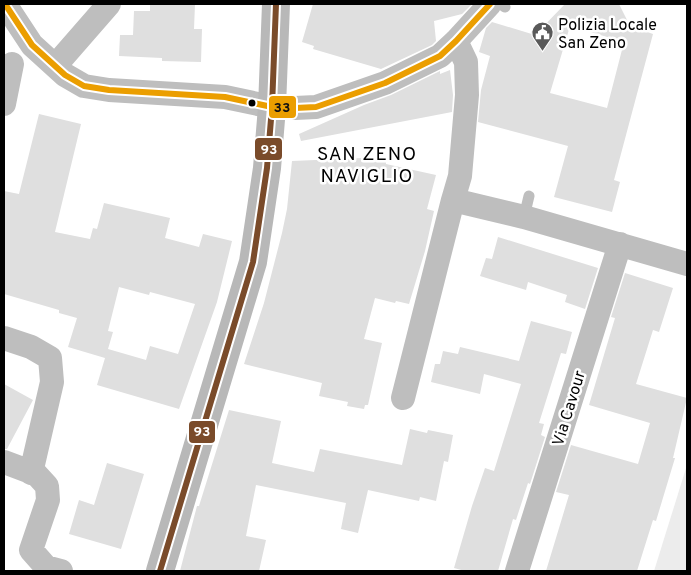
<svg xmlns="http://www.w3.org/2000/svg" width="691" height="575" viewBox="0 0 691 575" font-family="Overpass,sans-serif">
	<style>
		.green { fill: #ececec }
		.building { fill: #dfdfdf; fill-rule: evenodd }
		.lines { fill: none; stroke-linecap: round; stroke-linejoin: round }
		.lane { stroke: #bebebe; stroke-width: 11 }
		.street { stroke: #bebebe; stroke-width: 24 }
		.secondary { stroke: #b8b8b8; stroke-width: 28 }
		.bus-1-casing { stroke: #fff; stroke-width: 10 }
		.bus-2-casing { stroke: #fff; stroke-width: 10 }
		.bus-1 { stroke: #eb9e00; stroke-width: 6 }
		.bus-2 { stroke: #7a4b2a; stroke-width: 6 }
		.bus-dot { fill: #000; stroke: #fff; stroke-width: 2 }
		.labels { text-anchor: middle; stroke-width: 5; stroke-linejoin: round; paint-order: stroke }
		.poi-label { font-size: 16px; fill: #000; stroke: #fff; text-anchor: start }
		.street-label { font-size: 16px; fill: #000; stroke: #fff }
		.quarter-label { font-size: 19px; letter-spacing: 1px; fill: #000; stroke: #fff }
		.line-badge { stroke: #fff; stroke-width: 2 }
		.badge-label { font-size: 14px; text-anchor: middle; font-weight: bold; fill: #fff }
		.pale-badge-label { font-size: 14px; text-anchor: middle; font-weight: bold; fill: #111 }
	</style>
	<rect width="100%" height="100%" fill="#fff"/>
	<path class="green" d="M687 465V571H654Z"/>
	<path class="building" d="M150 4H195L194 29H202L201 62 162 61V58L119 56 120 35H133L134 11H150Z
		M313 4H472L462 14 434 21 436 41 432 45 381 69 313 49 314 46 302 42Z
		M565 4H619L630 26 653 34 614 180 620 182 612 212 554 197 568 146 478 122 481 90 490 56 479 52 486 28 492 22 535 35ZM570 26 624 42 607 108 550 93Z
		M450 70 453 95 452 112 301 141 299 134 364 105 391 95 440 71V74Z
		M39 114 81 124 55 232 90 239 93 228 97 229 104 203 170 218 165 238 199 247 203 234 232 241 217 302 179 409 97 385 105 358 68 347 77 318 59 313V310L4 294V191L19 194ZM119 287 149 295 150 292 195 304 178 354 150 346 146 360 108 349 113 332 108 331Z
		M386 157V164L436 175 427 209 434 211 425 251 409 304 396 301 395 303 375 298 364 339 382 343 368 405H365L364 409 347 406 348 402 319 396 322 383 244 364 264 303 282 233 287 209 292 161Z
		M498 237 598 268 585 309 565 302 567 295 528 282 526 290 480 276 486 258 492 259Z
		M625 273 673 288 659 332 653 330 636 384 687 398 673 458H675L656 521 653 520 637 571H546L569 495 556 492 571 445 638 464 650 423 589 405 615 318 611 317Z
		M531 321 572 332 566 354 561 353 539 423 544 424 541 435 545 437 530 484 528 483 516 520 513 519 498 571H465L454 568 472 506 485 468 494 471 521 384 484 374 480 394 431 382 435 364H440L443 351 458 354 460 347 519 361Z
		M4 384 33 400 7 449H4Z
		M229 410 281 421 272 463 314 472 320 449 402 465 410 429 427 433 428 430 453 435 448 462 444 461 436 501 420 497 419 501 368 490 358 533 341 529 346 503 256 485 246 536 266 540 259 571H180L197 506H199Z
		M107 463 144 474 121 549 69 534 79 500 94 505Z"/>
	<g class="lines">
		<path class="lane" d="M501 4 505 7
			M524 217 529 196"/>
		<path class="street" d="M5 4 32 45 65 75 84 86 109 90 225 97 272 107 295 108 316 107 385 83 440 56 456 41 490 4
			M456 41 466 62 467 95 460 176 453 200 524 217 687 264
			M55 66 109 4
			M4 104 12 64
			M4 338 31 347 50 358 52 382 31 473
			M403 398 453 200
			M4 462 36 474 47 486 48 500 31 550 46 567 61 571
			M517 571 620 244"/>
		<path class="secondary" d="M160 571 253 262 267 168 272 107 276 4"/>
		<defs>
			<path id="bus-1" d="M5 4 32 45 65 75 84 86 109 90 225 97 272 107 295 108 316 107 385 83 440 56 456 41 490 4"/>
			<path id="bus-2" d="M160 571 253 262 267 168 272 107 276 4"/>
		</defs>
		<use href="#bus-1" class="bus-1-casing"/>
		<use href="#bus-2" class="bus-2-casing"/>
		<use href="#bus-1" class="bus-1"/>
		<use href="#bus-2" class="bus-2"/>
	</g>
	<defs>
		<symbol id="civic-pin" viewBox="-11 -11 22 30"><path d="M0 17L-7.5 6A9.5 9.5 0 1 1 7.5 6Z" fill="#595959" stroke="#fff"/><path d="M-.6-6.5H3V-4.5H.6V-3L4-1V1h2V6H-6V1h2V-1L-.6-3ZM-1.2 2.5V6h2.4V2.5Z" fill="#fff"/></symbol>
	</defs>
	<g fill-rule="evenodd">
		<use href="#civic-pin" x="530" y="20" width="25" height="34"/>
	</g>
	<circle class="bus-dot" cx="252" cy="103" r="4.5"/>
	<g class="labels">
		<g class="poi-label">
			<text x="558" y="30">Polizia Locale<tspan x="558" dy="18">San Zeno</tspan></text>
		</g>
		<g class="street-label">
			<text transform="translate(568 408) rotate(-73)" y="6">Via Cavour</text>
		</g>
		<g class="quarter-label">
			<text x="367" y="160">SAN ZENO<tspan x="367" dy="22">NAVIGLIO</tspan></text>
		</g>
	</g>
	<g class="line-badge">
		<rect x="268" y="95" width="29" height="24" rx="5" fill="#eb9e00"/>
		<rect x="254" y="137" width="29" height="24" rx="5" fill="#7a4b2a"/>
		<rect x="188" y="420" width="28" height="24" rx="5" fill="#7a4b2a"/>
	</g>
	<g class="badge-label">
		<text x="269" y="154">93</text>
		<text x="202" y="436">93</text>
	</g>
	<g class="pale-badge-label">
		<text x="282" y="112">33</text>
	</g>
	<rect width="691" height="575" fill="none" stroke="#000000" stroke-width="10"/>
</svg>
